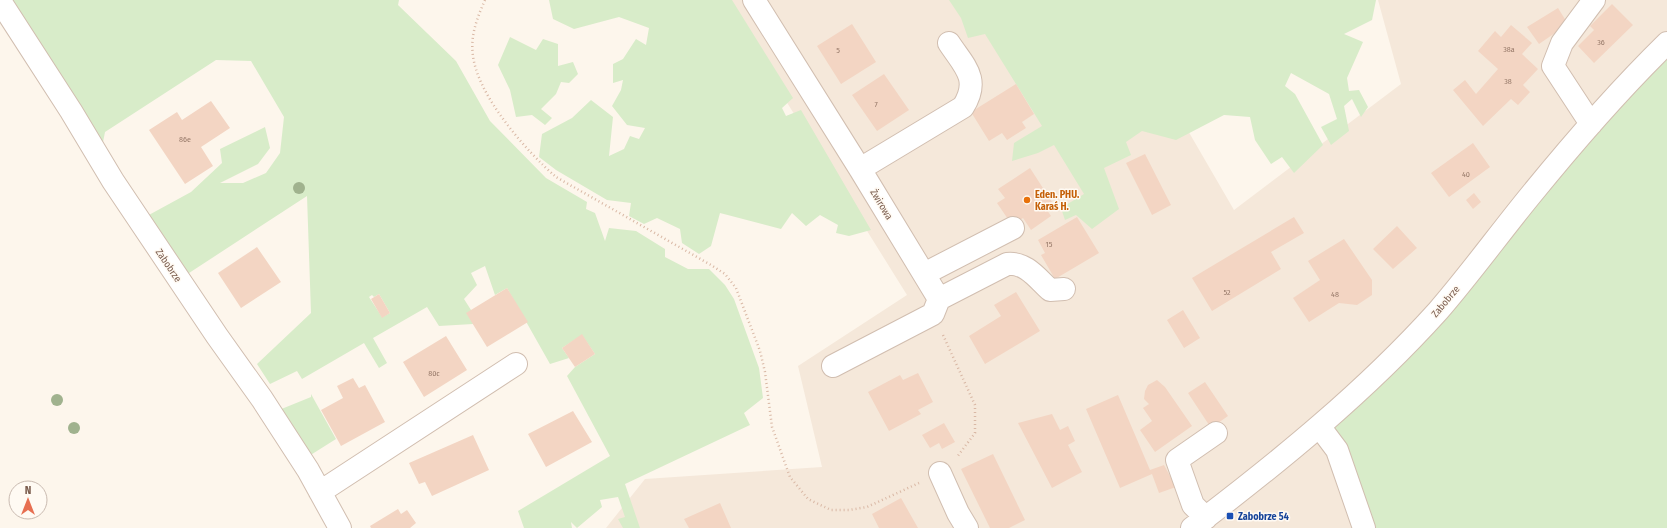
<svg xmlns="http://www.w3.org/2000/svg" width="1667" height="528" viewBox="0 0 1667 528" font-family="'Fira Sans Condensed',sans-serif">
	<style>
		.residential { fill: #f5e8da }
		.green { fill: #d8ecc9; fill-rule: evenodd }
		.building { fill: #f3d5c3 }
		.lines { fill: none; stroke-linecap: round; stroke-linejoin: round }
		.minor-casing { stroke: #d1beb0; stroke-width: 24 }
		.path { stroke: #d9b8a5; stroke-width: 2.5; stroke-dasharray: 1 3; stroke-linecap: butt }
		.minor { stroke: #fff; stroke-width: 22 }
		.tree { fill: #a0b28e }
		.food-dot { fill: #e8710a; stroke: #fffaf3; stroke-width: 1.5 }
		.transit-dot { fill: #1a4fb4; stroke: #fffaf3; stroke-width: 1.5 }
		.labels { text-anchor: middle; stroke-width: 3; stroke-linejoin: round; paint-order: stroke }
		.number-label { font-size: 8px; fill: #987a6a }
		.food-label { font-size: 10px; font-weight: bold; fill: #c56008; stroke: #fffaf3; text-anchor: start }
		.street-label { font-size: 10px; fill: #7a5c4d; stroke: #fffaf3 }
		.transit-label { font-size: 10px; font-weight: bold; fill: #164399; stroke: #fffaf3; text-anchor: start }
	</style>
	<rect width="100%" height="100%" fill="#fdf6ec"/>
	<path class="residential" d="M723 0H973L1176 110 1234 210 1401 84 1378 0H1667V43L1363 528H606L645 479 822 467 798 366 907 295Z"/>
	<path class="green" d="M5 0H399L398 5 456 61 490 121 546 178 587 202 586 209 595 213 605 241 609 228 636 231 665 249V257L688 269H709L725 285 734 299 759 368 763 398 744 413 750 425 625 484 640 528H623L618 519 625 517 618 497 600 500 602 507 577 528 571 522 572 528H524L518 511 610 456 567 376 575 367 595 354 582 335 562 348 569 358 550 364 507 288 495 295 485 266 471 273 477 285 464 299 471 310 473 324 439 326 427 307 373 338 387 363 379 368 364 343 302 379 297 371 270 384 257 364 311 313 307 196 186 275 147 216 191 192 222 163 220 149 265 127 270 148 258 164 220 183H243L266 173 280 153 284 117 251 61 216 60 105 132 102 147ZM379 294 390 313 382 317 369 297 372 295 374 297Z
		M549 0H732L793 98 782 108 786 116 801 110 871 230 849 236 836 233 838 225 820 215 806 226 792 213 781 229 720 213 711 246 699 254 682 243 680 229 657 218 644 224 629 216 631 203 607 200 556 170 539 157 542 134 572 118 591 100 613 117 609 156 624 149 630 136 639 139 645 128 627 125 612 106 621 90 623 80 613 83V64L623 59 636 39 646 45 649 28 619 17 574 29 553 19Z
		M949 0H1376L1372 20 1344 34 1363 42 1347 78 1349 91 1359 90 1368 107 1361 117 1352 99 1344 106 1349 131 1331 145 1321 127 1337 119 1329 94 1291 73 1285 86 1295 94 1323 145 1294 173 1282 157 1271 164 1255 140 1250 117 1224 115 1176 140 1142 131 1126 142 1131 155 1104 168 1119 209 1092 229 1076 215 1065 220 1061 208 1084 194 1054 145 1038 153 1012 161 1014 143 1042 126 985 34 968 38 961 18Z
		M510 37 536 50 543 39 558 44V66L573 62 578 74 569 83 561 82 556 94 541 109 552 118 545 125 532 115 516 117 510 90 498 65Z
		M1667 43V528H1363L1319 426Z
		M311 394 336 439 309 456 279 410 311 397Z"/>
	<path class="building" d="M1612 4 1633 25 1594 63 1578 46 1594 30 1590 26Z
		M1558 8 1568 24 1539 44 1527 27Z
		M852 24 876 62 841 84 817 46Z
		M1511 25 1532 43 1522 54 1538 69 1523 85 1530 92 1518 105 1511 99 1483 126 1453 90 1465 80 1476 94 1498 69 1478 51 1495 31 1501 37Z
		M884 74 909 110 877 131 852 95Z
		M1016 84 1034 114 1022 122 1026 128 1007 140 1002 133 989 141 971 112Z
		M211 101 230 128 201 147 213 166 185 184 149 130 177 112 182 120Z
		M1473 143 1490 167 1449 197 1431 173Z
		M1145 154 1171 205 1152 215 1126 163Z
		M1030 168 1052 202 1045 207 1051 216 1031 230 1023 218 1012 225 997 203 1005 198 998 189Z
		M1474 193 1481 202 1473 209 1466 200Z
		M1077 217 1099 253 1055 279 1041 255 1045 253 1038 240Z
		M1294 217 1304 233 1271 252 1281 269 1212 311 1192 278Z
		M1397 226 1417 248 1393 269 1373 249Z
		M1344 239 1372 280V295L1357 305 1339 303 1309 322 1293 298 1320 280 1308 261Z
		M257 247 281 282 241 308 218 273Z
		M507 288 528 322 487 347 466 313Z
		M1016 292 1040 331 985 364 969 336 1001 316 994 305Z
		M379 294 390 313 382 318 371 299Z
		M1183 310 1200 338 1184 348 1167 320Z
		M582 334 595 354 575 367 562 348Z
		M446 336 467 370 424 397 403 362Z
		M918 373 933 402 918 410 921 414 889 431 868 392 900 375 903 380Z
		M353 378 359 388 365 385 385 422 341 446 321 410 343 398 337 386Z
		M1157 380 1165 387 1192 426 1155 452 1140 430 1152 421 1143 408 1149 404 1144 399 1145 391 1148 385Z
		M1205 382 1228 416 1211 428 1188 393Z
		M1118 395 1150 470 1164 465 1176 487 1159 493 1152 474 1120 488 1086 409Z
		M573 411 592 442 546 467 528 434Z
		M1052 414 1060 430 1068 426 1075 441 1068 445 1082 472 1052 488 1018 423Z
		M944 423 955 442 942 449 939 443 930 448 922 435Z
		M473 435 489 470 432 496 425 482 419 484 409 463Z
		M993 454 1025 520 1009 528H990L961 469Z
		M901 498 918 528H879L872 514Z
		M720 503 731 528H689L684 519Z
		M398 509 401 514 407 510 416 523 410 528H371L370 526Z"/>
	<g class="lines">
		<defs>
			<path id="minor" d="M754 0 860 169 939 299 933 314 833 366
				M0 1 71 111 113 181 217 336 262 399 308 470 340 528
				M1591 124 1553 66 1562 43 1594 0
				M860 169 963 107C981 79 964 66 949 43
				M924 274 1013 228
				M939 299 1007 264C1026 262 1037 278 1050 290L1064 289
				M1319 426 1337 450 1364 528
				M940 473 958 513 967 528
				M320 492 516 364
				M1206 518 1193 505 1177 460 1216 433
				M1192 528C1279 462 1365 392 1438 311 1470 274 1499 234 1530 196 1573 143 1618 91 1667 43"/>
		</defs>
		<use href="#minor" class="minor-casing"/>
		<path class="path" d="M485 0C477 18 470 36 473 56 478 96 526 151 556 177L711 265 725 274 736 288 760 351 765 372 772 427 790 477 808 499 831 510H849L867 507 919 483
			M943 335 975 405V433L957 457"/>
		<use href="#minor" class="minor"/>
	</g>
	<g class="tree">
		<circle cx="299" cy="188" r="6"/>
		<circle cx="57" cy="400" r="6"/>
		<circle cx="74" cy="428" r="6"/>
	</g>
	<circle class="food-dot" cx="1027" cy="200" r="4"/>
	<rect class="transit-dot" x="1226" y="512" width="8" height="8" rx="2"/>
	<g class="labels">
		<g class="number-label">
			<text x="1601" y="45">36</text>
			<text x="1509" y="52">38a</text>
			<text x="838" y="53">5</text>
			<text x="1508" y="84">38</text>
			<text x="876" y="107">7</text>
			<text x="185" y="142">86e</text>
			<text x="1466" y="177">40</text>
			<text x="1049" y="247">15</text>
			<text x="1227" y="295">52</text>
			<text x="1335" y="297">48</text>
			<text x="434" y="376">80c</text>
		</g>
		<g class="food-label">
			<text x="1035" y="198">Eden. PHU.<tspan x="1035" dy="12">Karaś H.</tspan></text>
		</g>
		<g class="street-label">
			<text transform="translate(882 204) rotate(59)" y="4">Żwirowa</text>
			<text transform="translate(169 265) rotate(56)" y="4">Zabobrze</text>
			<text transform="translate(1445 301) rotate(-50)" y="4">Zabobrze</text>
		</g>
		<g class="transit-label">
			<text x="1238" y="520">Zabobrze 54</text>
		</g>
	</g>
	<g transform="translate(28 500)"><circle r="19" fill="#fffaf3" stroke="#cabbb1"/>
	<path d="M0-3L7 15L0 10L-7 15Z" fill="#e76f51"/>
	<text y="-6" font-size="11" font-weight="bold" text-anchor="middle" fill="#7a5c4d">N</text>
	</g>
</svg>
